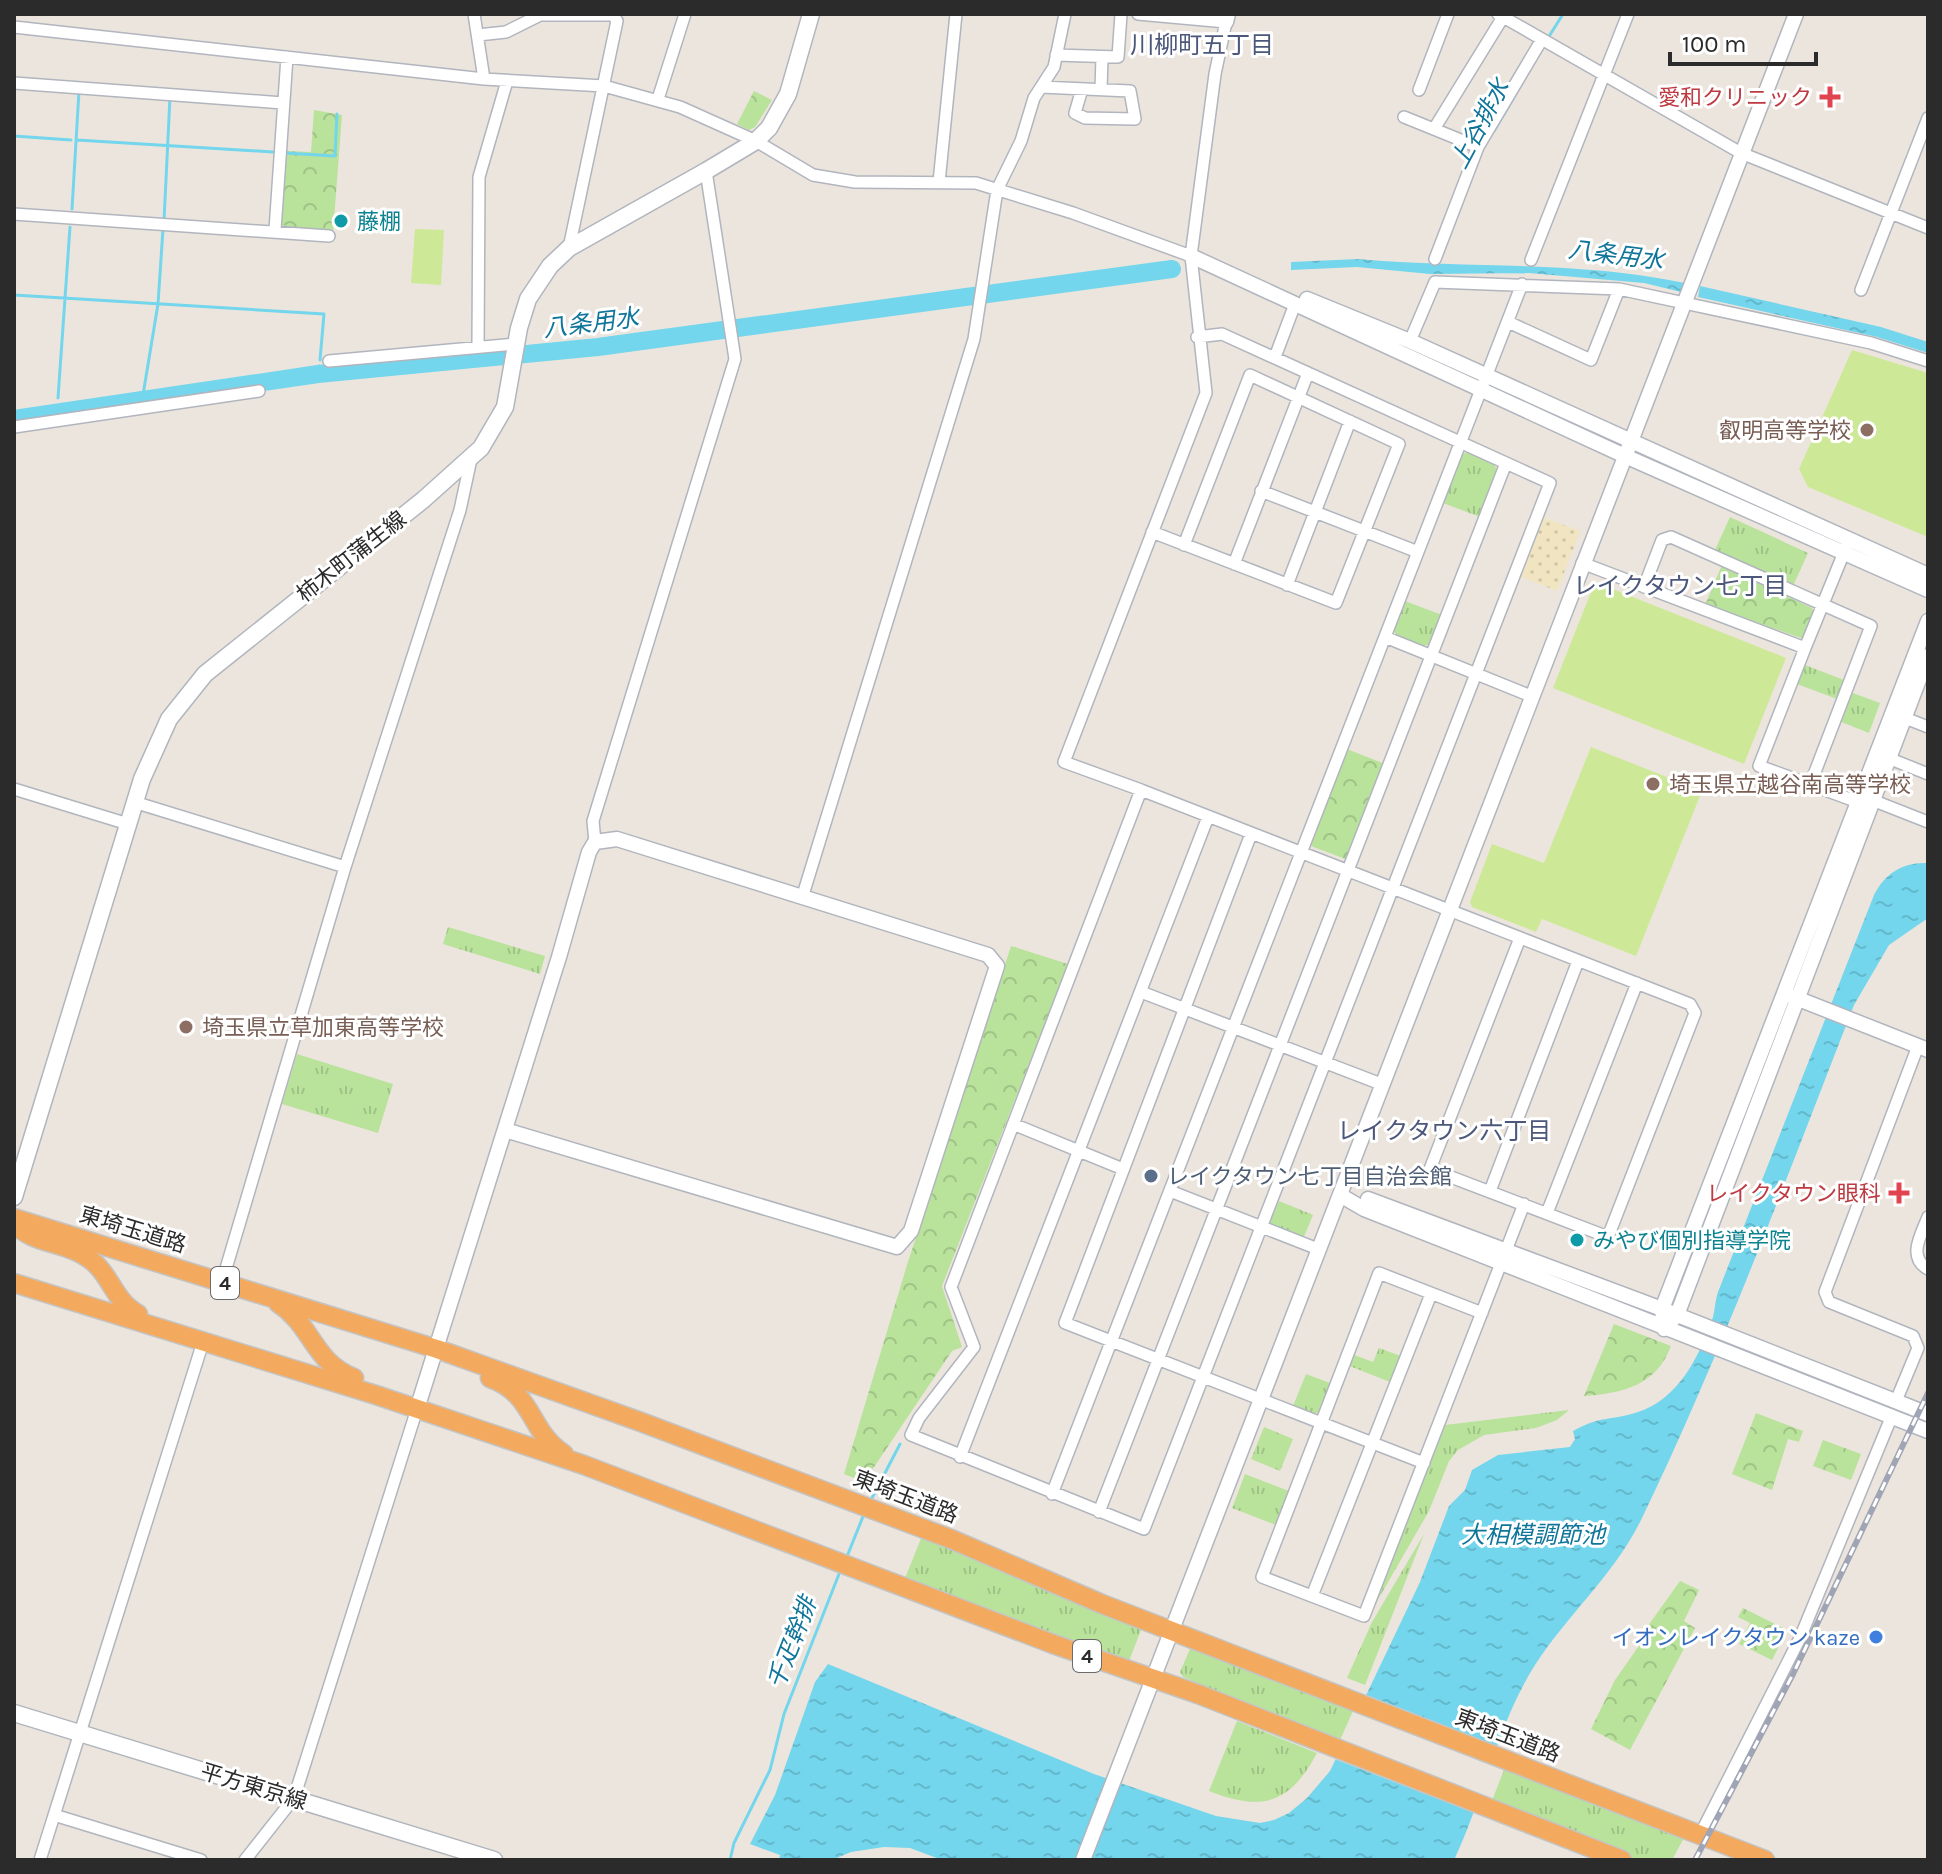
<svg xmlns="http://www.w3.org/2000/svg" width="1942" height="1874" viewBox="0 0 1942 1874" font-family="Karla,'Noto Sans JP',sans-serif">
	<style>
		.grass { fill: url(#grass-tufts) }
		.forest { fill: url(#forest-crowns) }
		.sand { fill: url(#sand-dots) }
		.pitch { fill: #cde997 }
		.water { fill: url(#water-ripples) }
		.pier { fill: #ece5dd }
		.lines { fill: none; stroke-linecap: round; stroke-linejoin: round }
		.stream { stroke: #73d6ec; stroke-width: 3 }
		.river { stroke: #73d6ec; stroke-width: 18 }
		.minor-casing { stroke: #b1b5be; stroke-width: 14 }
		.tertiary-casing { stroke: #b1b5be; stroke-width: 17 }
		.secondary-casing { stroke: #b1b5be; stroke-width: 19 }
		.trunk-casing { stroke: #c4c4c4; stroke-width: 21 }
		.minor { stroke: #fff; stroke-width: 11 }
		.tertiary { stroke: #fff; stroke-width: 14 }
		.secondary { stroke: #fff; stroke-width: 16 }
		.trunk { stroke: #f4aa5e; stroke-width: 18 }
		.rail-casing { stroke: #a0a5b5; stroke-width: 6 }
		.rail { stroke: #fff; stroke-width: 3; stroke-dasharray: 9; stroke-linecap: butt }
		.health-dot { fill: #e0444e; stroke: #fff; stroke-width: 3 }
		.culture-dot { fill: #0f9aa8; stroke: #fff; stroke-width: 3 }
		.education-dot { fill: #8d6e63; stroke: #fff; stroke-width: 3 }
		.service-dot { fill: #5c6f8a; stroke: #fff; stroke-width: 3 }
		.shop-dot { fill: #3f7fe0; stroke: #fff; stroke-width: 3 }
		.labels { text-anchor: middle; stroke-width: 6; stroke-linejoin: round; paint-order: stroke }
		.shield { fill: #fff; stroke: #6b6b6b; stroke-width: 2 }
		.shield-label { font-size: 20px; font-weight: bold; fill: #2b2b2b }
		.health-label { font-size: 22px; fill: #be3a42; stroke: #fff; text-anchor: end }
		.culture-label { font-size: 22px; fill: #0d838f; stroke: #fff; text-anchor: start }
		.education-label { font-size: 22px; fill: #785e54; stroke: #fff; text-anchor: start }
		.street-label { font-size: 22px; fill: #2b2b2b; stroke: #fff }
		.service-label { font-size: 22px; fill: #4e5e75; stroke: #fff; text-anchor: start }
		.shop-label { font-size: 22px; fill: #366cbe; stroke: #fff; text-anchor: end }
		.neighbourhood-label { font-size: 24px; fill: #4c587b; stroke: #fff }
		.water-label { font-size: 24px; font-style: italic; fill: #10759a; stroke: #fff }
	</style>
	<defs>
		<pattern id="grass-tufts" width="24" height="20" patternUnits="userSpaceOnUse" patternTransform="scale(2)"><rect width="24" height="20" fill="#b9e29b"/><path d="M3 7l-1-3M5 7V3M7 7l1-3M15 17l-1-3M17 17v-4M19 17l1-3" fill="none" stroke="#9fc286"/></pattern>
		<pattern id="forest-crowns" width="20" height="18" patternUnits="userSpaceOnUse" patternTransform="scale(2)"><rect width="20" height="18" fill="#b9e29b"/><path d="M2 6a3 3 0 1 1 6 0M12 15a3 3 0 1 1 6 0" fill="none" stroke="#9fc286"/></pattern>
		<pattern id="sand-dots" width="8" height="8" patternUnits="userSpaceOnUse" patternTransform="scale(2)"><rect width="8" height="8" fill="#f1e5c1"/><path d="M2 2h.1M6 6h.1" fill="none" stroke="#cfc5a6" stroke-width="1.8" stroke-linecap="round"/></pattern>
		<pattern id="water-ripples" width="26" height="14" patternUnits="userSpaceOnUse" patternTransform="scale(2)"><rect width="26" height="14" fill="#73d6ec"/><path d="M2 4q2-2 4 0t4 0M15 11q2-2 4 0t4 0" fill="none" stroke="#64b8cb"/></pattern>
	</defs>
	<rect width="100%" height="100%" fill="#ece5dd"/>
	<path class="grass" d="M1469 452 1494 464 1497 471 1480 517 1443 503 1462 454Z
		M1730 517 1808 553 1793 586 1715 550Z
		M1405 601 1442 615 1431 644 1423 646 1397 637 1394 631Z
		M1805 665 1844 680 1837 699 1797 684Z
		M1850 692 1880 703 1869 733 1839 721Z
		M448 927 545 956 540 974 443 944Z
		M297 1054 393 1084 378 1133 282 1104Z
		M1279 1201 1313 1215 1303 1239 1269 1225Z
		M1379 1348 1401 1356 1390 1382 1347 1365 1352 1354 1373 1362Z
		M1306 1374 1330 1383 1319 1412 1314 1414 1293 1406Z
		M1569 1410 1557 1420 1536 1428 1484 1435 1458 1450 1449 1461 1429 1511 1372 1610 1445 1425Z
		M1264 1427 1293 1439 1280 1471 1251 1459Z
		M1245 1474 1289 1491 1276 1525 1232 1508Z
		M1424 1534 1365 1685 1347 1678 1372 1622Z
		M922 1536 1141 1630 1129 1661 1100 1655 905 1578Z
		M1199 1648 1355 1707 1341 1744 1183 1677 1180 1672 1190 1649Z
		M1237 1721 1317 1753C1290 1804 1262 1812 1209 1791Z
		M1506 1765 1685 1836 1672 1860H1636L1491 1803Z"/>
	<path class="forest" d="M754 91 772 100 755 127 749 130 737 124Z
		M314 110 342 115 333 233 280 225 286 151 311 152Z
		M1722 565 1812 608 1814 614 1804 639 1705 605Z
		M1347 749 1385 764 1348 860 1311 846Z
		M1011 946 1068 964 942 1286 962 1347 952 1351 864 1482 844 1474 907 1265Z
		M1614 1324 1671 1346C1656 1386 1623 1393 1584 1396Z
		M1756 1413 1803 1431 1799 1442 1788 1439 1772 1490 1732 1474Z
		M1823 1440 1861 1454 1851 1480 1813 1466Z
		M1680 1581 1699 1590 1684 1621 1695 1628 1630 1750 1591 1729 1615 1680 1643 1640 1640 1637Z
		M1743 1608 1787 1630 1772 1660 1739 1644 1750 1623 1738 1617Z"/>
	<path class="sand" d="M1542 517 1580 531 1557 591 1519 576Z"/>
	<path class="pitch" d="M415 229 444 230 441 285 411 283Z
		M1852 350 1928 373V537L1808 487 1799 469Z
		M1595 582 1786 658 1744 764 1553 688Z
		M1591 747 1702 791 1636 956 1542 919 1536 932 1472 907 1470 902 1492 844 1544 863Z"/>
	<path class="water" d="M1358 259C1468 269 1577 260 1685 283L1681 292 1644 283 1529 273 1430 274 1357 267 1291 270V262Z
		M1700 286 1881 327 1928 342V353L1877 337 1698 297Z
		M1928 863V918L1889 945 1854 1005C1787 1177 1722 1352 1642 1518 1615 1574 1568 1614 1535 1665 1497 1725 1484 1797 1454 1860H942L910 1848 884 1847 851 1852 832 1860H779L780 1855 750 1844 775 1795 815 1682 828 1664 1094 1774 1216 1816 1260 1823 1274 1820 1289 1813 1307 1798 1330 1771 1420 1582 1449 1506 1465 1490 1472 1470 1498 1455 1570 1447 1575 1439 1573 1431C1602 1415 1611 1421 1638 1412 1679 1399 1700 1355 1713 1317 1715 1309 1715 1301 1718 1292L1874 895C1885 873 1903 862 1928 863Z"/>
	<path class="pier" d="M1361 1693 1500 1747 1475 1813 1332 1758Z"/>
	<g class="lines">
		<path class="stream" d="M1548 38 1563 14
			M1494 131 1514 97
			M14 136 71 140
			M77 140 273 152
			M285 153 335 156 337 114
			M72 209 79 91
			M164 221 170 97
			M14 295 324 314 320 360
			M318 374 319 366
			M58 398 70 227
			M142 401 158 304 163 229
			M57 412 58 408
			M871 1500 900 1444
			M846 1559 864 1514
			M730 1860 734 1843 770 1770 784 1714 841 1569"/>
		<path class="river" d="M14 419 318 374 598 347 1172 269"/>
		<defs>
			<path id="minor" d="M474 14 484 79
				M1138 14 1226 22 1215 74 1191 256 1206 393 1064 762 1141 790 1690 1004 1695 1013 1608 1237 1430 1169 1520 938
				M1498 14 1741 153 1928 228
				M14 27 484 79 604 86 680 107 756 141 813 175 855 182 976 183 1073 213 1191 256
				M478 35 506 32 540 15H613L617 21 569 248
				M1056 55 1118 57 1121 14
				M14 83 283 103
				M1041 87 1130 91 1135 119 1085 118 1075 113 1082 89
				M1101 90 1102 57
				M1419 90 1448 14
				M658 99 685 14
				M1404 117 1478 147
				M1434 129 1503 17
				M939 182 956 14
				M14 214 329 236
				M275 230 287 57
				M1435 259 1478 147 1541 41
				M1531 260 1628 14
				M1861 290 1928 118
				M1508 322 1591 360 1619 289
				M1410 341 1435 282 1619 289 1871 343 1928 361
				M478 346 479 177 507 81
				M1275 357 1295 304
				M329 361 516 344
				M14 427 259 391
				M1261 491 1418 552
				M1152 532 1336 603 1399 444 1250 375 1184 545
				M1582 563 1805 648 1759 766 1858 802
				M1234 564 1308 373
				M1287 585 1350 421
				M1644 587 1662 540 1671 537 1871 626 1810 785
				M1385 637 1531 696
				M1805 648 1847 545
				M1905 718 1928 727
				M1888 758 1928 774
				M14 789 128 824
				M1141 790 951 1287 974 1347 919 1418 911 1435 1144 1529 1550 483 1222 334 1197 337
				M1872 800 1928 822
				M134 802 345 867
				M1251 834 1065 1323 1424 1463
				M595 842 593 821 735 359 706 171
				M802 898 974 339 997 190 1021 141 1034 98 1054 67 1065 14
				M1141 992 1381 1084
				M1013 1124 1123 1169
				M1170 1191 1318 1249
				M1490 1191 1578 961
				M1547 1213 1637 983
				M1928 1217C1921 1235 1907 1257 1928 1269
				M222 1282 345 867 460 510 471 459
				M1482 1313 1379 1273 1262 1577 1364 1616 1524 1204
				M1896 1401 1918 1348 1913 1336 1829 1302 1825 1292 1918 1046
				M960 1457 1208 817
				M1052 1494 1522 284
				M1099 1512 1506 463
				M1312 1596 1431 1294
				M54 1815 201 1860
				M1700 1835 1800 1638 1891 1418
				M40 1860 203 1342
				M245 1860 294 1798 417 1409"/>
			<path id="tertiary" d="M1226 22 1228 14
				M1191 256 1625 456 1928 590
				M1307 299 1410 341 1928 575
				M1791 996 1928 1050
				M1340 1195 1364 1209 1928 1431
				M1368 1199 1662 1309 1928 1414
				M1664 1329 1662 1309 1928 621
				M1664 1329 1677 1315 1928 656
				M417 1409 559 957 589 852 595 842 617 839 988 955 997 966 911 1231 897 1247 505 1130
				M1083 1860 1796 14"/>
			<path id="secondary" d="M14 1197 142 779 169 719 205 674 423 500 481 448 505 407 519 328 528 299 550 266 569 248 706 171 756 141 769 128 788 94 811 14
				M14 1713 494 1860"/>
			<path id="trunk" d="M14 1218 437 1349 641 1422 951 1539 1102 1604 1765 1860
				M14 1223C33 1245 65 1241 88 1258 111 1273 113 1301 138 1314
				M14 1283 376 1395 584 1465 1053 1644 1198 1694 1622 1860
				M278 1303C313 1326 313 1362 354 1378
				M490 1378C535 1394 528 1431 564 1454"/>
		</defs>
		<use href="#minor" class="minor-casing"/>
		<use href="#tertiary" class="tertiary-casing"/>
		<use href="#secondary" class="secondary-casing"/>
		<use href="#trunk" class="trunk-casing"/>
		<use href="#minor" class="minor"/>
		<use href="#tertiary" class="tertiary"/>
		<use href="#secondary" class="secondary"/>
		<use href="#trunk" class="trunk"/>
		<defs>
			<path id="rail" d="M1695 1860 1793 1674 1928 1393"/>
		</defs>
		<use href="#rail" class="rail-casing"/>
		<use href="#rail" class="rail"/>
	</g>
	<g class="health-dot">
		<path d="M1826 85h8v8h8v8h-8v8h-8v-8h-8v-8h8z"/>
		<path d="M1895 1181h8v8h8v8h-8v8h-8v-8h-8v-8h8z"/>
	</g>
	<g class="culture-dot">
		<circle cx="341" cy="221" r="8"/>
		<circle cx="1577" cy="1240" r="8"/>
	</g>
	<g class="education-dot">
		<circle cx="1867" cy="430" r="8"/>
		<circle cx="1653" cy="784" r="8"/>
		<circle cx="186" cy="1027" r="8"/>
	</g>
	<circle class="service-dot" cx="1151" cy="1176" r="8"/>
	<circle class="shop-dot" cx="1876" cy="1637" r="8"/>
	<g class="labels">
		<g class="shield">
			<rect x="211" y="1267" width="28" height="32" rx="6"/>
			<rect x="1073" y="1640" width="28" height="32" rx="6"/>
		</g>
		<g class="shield-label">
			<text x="225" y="1290">4</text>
			<text x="1087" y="1663">4</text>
		</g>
		<g class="health-label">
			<text x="1812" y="105">愛和クリニック</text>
			<text x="1881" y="1201">レイクタウン眼科</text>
		</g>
		<g class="culture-label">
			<text x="357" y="229">藤棚</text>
			<text x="1593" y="1248">みやび個別指導学院</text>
		</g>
		<g class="education-label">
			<text x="1851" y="438" text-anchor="end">叡明高等学校</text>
			<text x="1669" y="792">埼玉県立越谷南高等学校</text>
			<text x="202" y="1035">埼玉県立草加東高等学校</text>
		</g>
		<g class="street-label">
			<text transform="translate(351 556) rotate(-38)" y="8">柿木町蒲生線</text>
			<text transform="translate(133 1229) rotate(17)" y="8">東埼玉道路</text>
			<text transform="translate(906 1496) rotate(21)" y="8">東埼玉道路</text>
			<text transform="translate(1508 1735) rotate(21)" y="8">東埼玉道路</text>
			<text transform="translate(254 1786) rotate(17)" y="8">平方東京線</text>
		</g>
		<g class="service-label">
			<text x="1167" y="1184">レイクタウン七丁目自治会館</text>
		</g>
		<g class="shop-label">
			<text x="1860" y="1645">イオンレイクタウン kaze</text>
		</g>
		<g class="neighbourhood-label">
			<text x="1202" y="53">川柳町五丁目</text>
			<text x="1680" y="594">レイクタウン七丁目</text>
			<text x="1444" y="1139">レイクタウン六丁目</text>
		</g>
		<g class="water-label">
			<text transform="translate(1480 124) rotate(-62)" y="8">上谷排水</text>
			<text transform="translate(1616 255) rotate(7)" y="8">八条用水</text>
			<text transform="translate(591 323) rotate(-7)" y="8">八条用水</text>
			<text x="1533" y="1543">大相模調節池</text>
			<text transform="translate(792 1643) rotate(-69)" y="8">千疋幹排</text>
		</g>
	</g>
	<rect width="1942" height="1874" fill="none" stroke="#2b2b2b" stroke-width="32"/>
	<path d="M1670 52v12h146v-12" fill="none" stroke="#2b2b2b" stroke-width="4"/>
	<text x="1682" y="52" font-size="24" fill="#2b2b2b" stroke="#ffffff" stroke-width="6" paint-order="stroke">100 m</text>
</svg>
